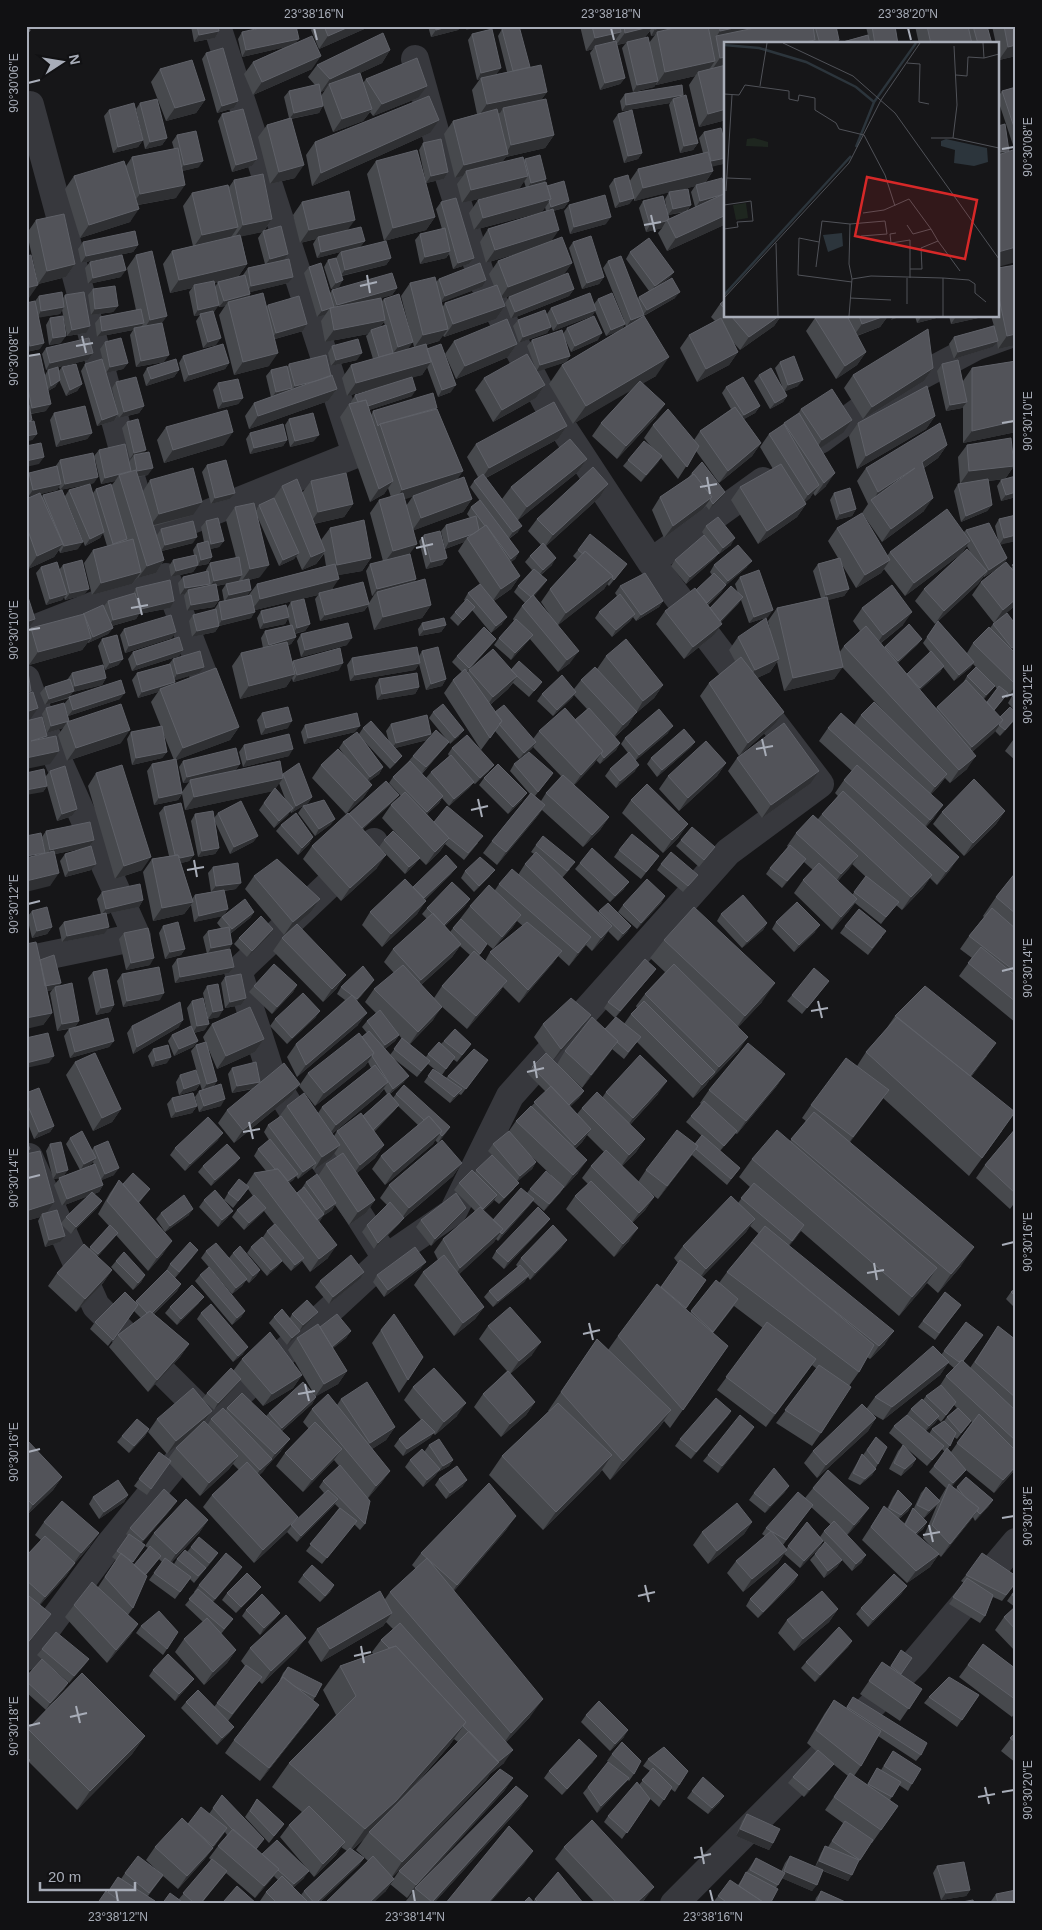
<svg xmlns="http://www.w3.org/2000/svg" width="1042" height="1930" viewBox="0 0 1042 1930" font-family="Helvetica,sans-serif">
	<style>
		.lines { fill: none; stroke-linecap: round; stroke-linejoin: round }
		.minor { stroke: #37383d; stroke-width: 28 }
		.wall { fill: #47494d; fill-rule: evenodd }
		.shaded-wall { fill: #2f3033 }
		.building { fill: #525359; stroke: #5f6168 }
		.ticks { fill: none; stroke: #a8adb8; stroke-width: 2 }
		.inset-river { fill: none; stroke: #2c353c; stroke-width: 2.5 }
		.inset-road { fill: none; stroke: #505258; stroke-width: 1 }
		.view { fill: #d62828; fill-opacity: 0.15; stroke: #d62828; stroke-width: 2.5 }
		.inset-edge { fill: none; stroke: #a8adb8; stroke-width: 2.5 }
		.neatline { fill: none; stroke: #a8adb8; stroke-width: 2 }
		.ticks-label { font-size: 12px; text-anchor: middle; fill: #a8adb8 }
	</style>
	<rect width="100%" height="100%" fill="#161618"/>
	<g class="lines">
		<path class="minor" d="M30 105 125 457 149 537 356 454 217 26
			M820 440 870 403 977 346 1016 332
			M651 562 763 481
			M26 632 166 577 204 676
			M26 679 44 729 137 937 26 960
			M26 1158 29 1157 96 1306 211 1420 386 1258 273 1080 238 971 374 842
			M386 1258 453 1212 510 1096 728 852 820 784 651 562 546 402 483 282 440 149 415 59
			M26 1657 109 1545 196 1439
			M674 1904 916 1661 1016 1542"/>
	</g>
	<path class="wall" d="M191 26H218L219 31 215 38 194 42Z
		M314 26H371L319 49 311 30Z
		M428 26H461L458 30 431 37Z
		M580 26H836L837 43 868 35 866 27 867 26H895L898 44H814L813 43V44H726V120L699 127 689 85 695 76 656 85V84L654 87 633 92 622 48 626 43 617 45 625 78 620 84 600 90 590 53 593 49 586 51ZM650 31 651 36 655 35 649 43 645 37Z
		M915 26H987L992 44H919Z
		M992 26H1016V56L999 60 998 55V44H996Z
		M502 29 547 92 541 100 554 135 545 148 506 157 502 162 524 160 525 159 546 179 544 183 547 186 569 201 564 208 553 211 552 241 572 263 563 275 574 289 569 296 511 319 505 303 509 297 548 281 502 299 505 306 496 319 444 337 443 335 439 341 426 345 427 349 451 392 438 397 427 367 422 375 412 377V396L369 410 371 415 373 411 437 409 463 471 457 479 472 499 463 512 414 530 410 554 416 579 414 582 431 605 422 618 374 630 368 606 364 611 320 621 315 599 318 595 255 610 251 618 219 626 215 632 192 637 189 621 193 615 214 610 219 602 224 601 222 590 226 584 216 586 219 600 214 607 187 611 184 596 185 594 180 595 178 583 183 577 206 572V570L210 563 236 558 226 520 235 507 256 510 259 505 273 499 282 486 302 493 311 481 353 504 344 517 314 524 321 540 330 528 371 558 362 571 338 575 332 590 369 603 374 595 372 596 366 571 370 564 383 561 370 513 379 500 391 497 388 488 384 494 370 502 340 417 349 404 351 403V402L355 395 390 384 347 396 342 378 351 365 373 359 366 336 368 334 325 342 321 321 325 315 317 317 304 273 309 267 330 293 332 290 397 288 392 295 380 298 382 301 384 299 408 349 414 347 401 296 410 283 436 282 439 279 482 287 441 302 442 308 445 303 494 286 489 274 498 261 525 251 486 263 480 242 488 229 546 211 545 207 542 212 474 230 469 213 478 200 526 188 524 181 519 189 462 203 457 184 463 176 455 178 444 134 453 121 477 114 472 90 480 79 477 80 468 40 472 34 497 74 507 72 498 36ZM384 322 385 326 380 327ZM413 496 406 506 404 499ZM258 518 279 566 294 559 296 556 302 570 316 564 324 554 326 566 257 584 248 596H247L249 580 260 577Z
		M242 32 296 42 312 69 253 95 244 74 253 62 285 47 242 57 238 39Z
		M390 50 382 63 360 73 363 83 366 79 418 98 373 116 370 112 363 121 333 132 323 105 319 113 291 119 295 178 270 184 258 137 267 125 289 118 284 97 289 91 315 85 308 77 317 65ZM320 90 321 92 325 90 321 96Z
		M206 53 238 101 234 108 217 113 202 59Z
		M160 69 205 100 196 113 166 121 151 82Z
		M1016 87V147L1014 148 998 100V97L1002 91Z
		M625 94 683 95 682 96 698 143 693 150 680 153 669 105 670 103 622 111 620 101Z
		M140 103 167 138 162 145 145 149 136 109Z
		M109 110 143 140 138 147 113 153 104 116Z
		M222 114 257 159 252 166 232 172 218 121Z
		M618 114 642 153 638 159 624 163 613 121Z
		M704 132 723 164 711 166 713 171 705 183 726 190V224L667 251 658 233 662 228 646 232 639 208 643 201 667 211 665 199 669 192 634 201V198L629 204 615 208 609 186 614 179 629 182 638 169 703 153 699 138ZM695 186 691 192 695 207 687 211 691 205 672 192ZM685 212 669 219 668 215Z
		M430 133 312 186 306 155 315 142Z
		M177 135 199 167 182 171 176 198 138 205 130 222 80 238 65 189 74 176 126 166 132 157 174 149 172 142Z
		M423 143 448 172 444 179 426 183 419 150Z
		M376 161 435 217 426 230 384 241 367 174Z
		M234 180 272 219 264 231 284 260 288 283 250 292V294L249 297 266 307 268 305 307 324 303 331 275 339 269 366 234 375 219 315 225 306 219 307 218 305 214 312 216 345 203 348 196 321 200 315 194 316 189 292 192 288 170 293 163 264 172 251 193 246 183 206 192 193 229 187ZM262 232 258 238 265 264 248 268 243 275V276L218 282 215 287 214 283 238 277 247 264 241 236Z
		M302 202 365 241 360 247 391 258 386 265 342 276 339 287 331 289 324 267 328 260 336 258 340 252 317 258 313 244 316 239 300 243 293 215Z
		M441 202 474 258 469 264 453 269 449 254 446 258 420 264 415 240 420 234 442 229 436 209Z
		M569 205 606 224 570 234 564 211Z
		M36 220 75 264 66 277 38 284 27 233Z
		M83 242 138 245 133 252 81 263 78 249Z
		M573 242 604 277 599 284 582 289 569 248Z
		M630 252 674 272 669 278 660 284 675 298 642 317 656 376 643 383 656 417 617 459 592 436 601 423 632 389 573 424 549 384 562 365 618 331 606 336 595 311 592 316 553 331 548 319 551 327 547 333 519 343 513 326 518 320 547 314 551 308 594 304 598 299 624 320 603 268 608 261 638 299 639 297 649 291 626 259ZM625 324 626 327 621 330Z
		M136 255 162 323 164 362 136 367 130 335 133 330 97 337 95 323 100 317 136 310 127 268Z
		M90 262 121 277 88 284 85 268Z
		M1016 265V345L998 349 997 342 993 347 954 359 949 344 954 337 994 326 991 316H998V268Z
		M93 289 118 306 113 312 91 315 88 295Z
		M65 295 86 333 67 336 62 310 60 314 39 317 40 349 26 352V303L35 301 39 296 63 298Z
		M726 299V316H781L774 326 740 350 733 342 738 352 729 365 697 382 680 348 689 335 715 321 711 317 720 304Z
		M818 316H888L880 327 857 336 866 352 857 365 836 379 806 331 815 318Z
		M915 316H944L917 323Z
		M949 316H987L951 324Z
		M50 318 61 343 49 345 46 325Z
		M567 328 598 340 571 352 565 339 570 356 566 362 537 371 545 385 536 398 493 422 475 390 484 378 535 367 527 346 532 340 563 334Z
		M454 341 517 344 508 357 456 379 445 354Z
		M105 342 128 363 123 369 106 373 117 410 112 388 116 382 144 406 139 413 119 418 118 415 114 421 97 426 81 371 85 364 105 369 100 349Z
		M332 346 357 360 331 366 328 353Z
		M46 348 93 353 88 360 46 370 42 354Z
		M26 356 45 375 48 370 58 372 62 367 82 384 77 391 66 396 59 380 55 387 48 391 46 411 31 414V421L37 434 32 440 26 441Z
		M183 356 229 363 225 369 184 382 179 363Z
		M1016 361V432L963 443V407L962 408 946 411 937 371 942 364 963 381 972 368Z
		M780 362 798 386 785 391 787 396 783 402 770 409 754 381 759 375 782 386 775 368Z
		M289 364 331 376 337 389 328 401 249 429 245 416 254 403 271 397 266 376 271 370 287 367Z
		M147 368 179 370 174 377 146 386 143 375Z
		M933 368 924 381 863 419 844 388 853 375Z
		M218 383 243 398 238 404 218 409 213 390Z
		M726 387 760 406 755 413 744 419 761 443 752 456 719 483 696 451 678 479 661 458 641 482 623 466 628 460 653 449 644 438 653 425 694 440 700 431 731 409 722 393Z
		M801 409 843 433 820 448 826 486 815 496 813 493 810 498 805 502 806 504 797 517 758 544 731 500 740 487 773 469 760 447 769 434 783 425 784 423 797 415Z
		M54 413 92 433 87 439 56 447 50 420Z
		M935 416 926 429 857 469 849 436 858 423Z
		M289 419 314 441 290 447 285 425Z
		M127 422 143 453 148 475 138 477 143 491 150 480 193 515 154 526 157 535 161 529 193 543 162 551 164 560 156 573 138 578V577L132 584 92 595 84 563 93 550 107 546 103 533 100 538 85 546 68 504 78 549 60 553 59 550 54 557 28 569 26 564V499L35 495 28 497 26 488V477L29 473 55 467 60 460 94 456 99 450 129 462 131 459H130L122 428ZM95 459 101 484 115 481 111 486 96 489 93 493 69 490 65 496 43 495 42 497 40 494 57 490 59 487 60 490 94 483Z
		M567 426 558 439 486 478 502 499 511 487 587 459 578 472 518 520V532L509 539 519 552 515 559 511 562 520 576 511 589 494 601 502 624 491 633 472 610 458 626 450 618 455 612 465 601 464 600 468 593 482 587 458 551 464 542 445 549 441 531 446 525 470 518 467 514 471 507 480 501 470 487 474 481 478 477 467 457 476 444Z
		M166 427 224 445 164 463 157 440Z
		M250 433 287 440 283 446 250 454 246 439Z
		M947 445 938 458 924 468V511L882 542 862 513 868 504 857 481 866 468Z
		M967 445 1014 466 1005 479 988 481 992 505 987 511 961 522 954 491 958 484H960L958 457Z
		M207 465 235 493 230 499 211 504 202 472Z
		M692 473 725 492 720 499 709 510 706 506 703 509 664 538 652 510 660 497 688 478Z
		M1001 480 1016 497 1001 501 997 486Z
		M608 484 600 497 546 546 552 565 541 575 547 580 534 596 550 615 541 602 550 589 577 560 573 556 578 550 627 564 609 586 607 584 604 589 558 625 570 663 558 672 530 639 511 660 494 645 499 638 514 621 513 619 522 606 525 603 514 592 518 586 532 570 525 562 530 556 541 545 528 531 537 519Z
		M834 493 856 509 852 516 836 520 830 500Z
		M1016 515V541L1000 544 1007 558 1003 565 984 577V576L978 584 935 624 915 601 924 589 970 552 967 546 961 554 905 596 884 569 881 573 856 588 841 563 849 589 844 596 827 600 839 653 844 646 860 631 853 621 862 608 903 625 881 643 884 647 909 624 922 639 917 645 898 663 907 674 930 652 923 643 938 621 967 653 973 643 990 628 993 624 1007 613 1013 651 1016 689 1007 698 1005 697 994 711 1000 717 1014 721 1000 736 995 731 972 752 967 769 950 783 945 778 938 787 931 794 934 818 926 827 950 870 937 885 930 878 923 888 902 910 896 905 881 924 855 903 848 912 832 930 794 893 803 880 813 870 804 862 782 888 766 874 770 868 788 847 787 846 796 833 818 819 822 814 838 796 835 793 844 780 852 771 819 741 828 728 854 725 861 715 889 717 842 667 834 679 784 691 777 662 770 672 757 678 784 712 775 724 739 756 700 696 709 683 735 661 729 650 738 637 770 630 768 621 777 608 821 598 813 571 818 564 838 558 828 541 837 528 887 556 890 552 964 532 966 530 998 540 995 526 999 519ZM973 664 976 667 967 676 963 683 936 708 920 690 940 672 943 667 954 681 970 668ZM995 686 997 689 987 702 984 699 990 692ZM852 864 866 877 852 895 838 881Z
		M206 521 224 541 219 547 210 549 212 557 208 564 197 566 193 572 171 577 169 566 173 560 194 555 193 550 197 544 204 542 201 527Z
		M706 526 731 545 719 554H718L714 559 686 584 671 566 675 560 704 535 702 532Z
		M424 535 447 558 442 565 426 569 419 541Z
		M1016 563V605L994 623 972 595 981 582 1011 568Z
		M63 565 84 595 65 600 64 597 62 600 46 605 36 573 41 567 59 570Z
		M714 565 747 567 726 585 721 592 708 605 710 608 738 593 735 584 740 577 768 617 749 623 741 600 738 604 721 622 713 636 684 659 656 624 665 611 696 590 712 575 710 572Z
		M620 586 663 601 659 607 636 621 633 617 630 621 612 637 595 618 599 612 617 596 615 593Z
		M136 588 170 608 139 614 136 619 112 626 113 628 108 634 88 643V642L82 650 29 665 26 656V636L31 628 83 615 104 606 108 601 133 594Z
		M291 602 310 624 305 631 295 634 296 637 291 644 288 645 292 662 293 661 339 670 293 682 292 678 286 687 240 699 232 666 241 653 263 648 261 638 265 631 290 625 288 618 285 624 260 629 257 618 261 611 287 608Z
		M422 623 446 625 441 632 419 636 418 629Z
		M124 629 172 638 125 653 120 635Z
		M301 634 347 645 301 657 297 641Z
		M102 639 123 659 118 665 105 670 98 646Z
		M491 645 467 672V673L469 670H511L542 682 529 697 513 683 508 689 490 705 495 712 533 739 539 731 575 720 587 709 574 695 572 698 553 716 537 701 542 694 574 689 581 680 597 669 606 656 663 685 654 698 635 714 628 725 615 737 620 743 616 750 600 764 596 760 574 785 609 817 600 830 583 847 542 810 536 818 497 865 483 853 492 841 530 794 510 771 514 764 553 773 535 796 541 801 546 793 561 776 533 747 519 759 495 731 481 750 444 693 453 680 462 672 452 662 457 656Z
		M183 650 179 656 132 671 128 659 133 652Z
		M422 651 446 679 442 686 426 690 419 664 415 670 350 681 347 665 352 658 419 656Z
		M173 659 199 673 175 680 174 684 239 727 230 740 176 760 182 792 189 782 183 783 179 767 183 761 240 764 235 771 282 774H283L312 797 308 803 303 806 335 819 330 825 315 836 298 813 303 806 291 813 290 811 288 815 274 828 259 810 272 791 185 810 182 794 178 800 154 805 147 771 152 764 174 760 163 733 167 752 162 758 132 765 127 739 131 732 161 727 151 702 158 692 138 698 132 680 137 673 169 664ZM279 783 286 801 275 789Z
		M72 673 106 678 102 685 73 692 69 697 120 699 68 716 65 706 69 721 121 743 67 761 58 735 63 728 47 733 42 714 46 708 64 704 69 698 45 705 40 693 45 687 67 680Z
		M379 679 419 687 415 694 377 700 375 686Z
		M1016 693V712L1008 703 1012 696Z
		M433 712 459 736 450 744 449 742 444 748 422 774 426 778 431 772 449 756 448 754 452 748 489 771 475 784 473 783 469 788 449 806 442 798 439 803 427 814 434 822 478 843 464 860 445 844 440 851 426 865 419 858 415 864 405 874 379 847 384 840 403 841 382 818 391 805 401 796 389 783 393 777 408 762 413 756 447 740 429 718Z
		M262 713 288 728 261 735 257 720Z
		M391 724 431 734 427 740 395 748 402 756 397 762 390 769 364 741 383 767 379 774 369 781 372 785 363 798 346 814 312 778 321 765 344 755 339 748 343 742 359 734 363 728 389 742 386 731Z
		M305 725 355 732 304 744 301 732Z
		M668 733 636 760 635 771 616 788 605 776 610 769 628 753 621 744 625 738Z
		M1016 736V761L1005 751Z
		M695 742 690 748 657 777 647 764 651 758Z
		M244 745 289 756 243 767 239 752Z
		M737 758 810 784 762 818 728 771Z
		M726 763 717 776 679 811 659 789 668 776Z
		M50 771 77 809 72 816 57 821 47 786 43 792 46 776Z
		M96 773 142 870 115 879 88 786Z
		M484 778 522 800 508 814 479 785Z
		M631 800 679 837 663 853 622 813Z
		M394 801 363 829 377 868 341 901 303 859 312 846 349 814Z
		M164 807 194 855 189 861 181 863 192 899 195 895 211 892 208 873 213 867 236 889 224 891 225 914 254 912 250 918 230 934 232 944 228 950 234 967 229 973 175 983 172 966 177 959 207 954 203 937 208 931 221 928 217 923 222 916 194 922 191 905 184 914 153 921 143 872 152 859 169 856 159 813Z
		M1005 811 996 824 964 856 933 824 942 812Z
		M218 813 258 836 253 842 230 854 215 822 219 848 215 854 198 857 191 821 195 814 214 818Z
		M281 825 313 837 309 844 298 855 276 831Z
		M46 831 94 840 89 847 55 854 50 886 42 837Z
		M681 840 715 847 699 867 676 846Z
		M536 845 570 869 562 878 598 913 599 911 631 926 627 932 618 941 608 931 603 939 592 951 586 945 569 966 558 956 553 963 519 1003 503 987 498 994 467 1029 440 1005 433 1020 410 1044 426 1057 428 1054 441 1044 444 1041 471 1044 457 1062 453 1059 442 1075 446 1078 448 1076 488 1060 461 1095 459 1094 450 1103 424 1082 433 1069 438 1072 428 1064 417 1077 393 1058 404 1082 390 1094 393 1098 396 1094 450 1127 438 1143 435 1140 433 1144 385 1185 372 1169 381 1156 418 1125 398 1106 394 1111 374 1132 384 1145 375 1158 357 1173 375 1200 366 1213 349 1225 335 1205 332 1210 323 1216 319 1222 328 1258 310 1272 302 1261 299 1264 291 1271 282 1261 277 1267 267 1276 247 1253 251 1247 263 1237 267 1231 274 1224 264 1211 261 1214 244 1230 232 1217 237 1210 253 1196 248 1189 233 1208 224 1200 228 1217 218 1227 199 1207 204 1200H224L228 1193 246 1185 254 1173 266 1171 254 1156 258 1149 269 1140 264 1132 268 1125 278 1118 287 1106 318 1113 322 1107 371 1068 368 1062 365 1066 315 1106 299 1086 308 1073 362 1037 367 1033 362 1027 367 1021 376 1013 365 1002 374 989 394 973 384 962 393 949 427 919 422 914 427 908 470 899 465 906 445 926 450 932 470 906 495 890 499 884 518 875 525 864 534 854 531 852ZM517 921 523 926 490 952 485 961 479 956 487 944 493 949 512 928ZM460 946 470 955 442 986 434 998 421 985 452 957ZM399 1035 402 1039 390 1055 385 1049 395 1041ZM384 1089 387 1094 363 1116 337 1131 334 1136 332 1134 379 1095ZM334 1153 337 1157 326 1164 318 1176 306 1182 302 1188V1189L297 1193 289 1183 293 1180 296 1176 298 1179 312 1168 314 1170 331 1158Z
		M619 850 659 856 641 879 614 857Z
		M65 854 91 870 65 877 60 861Z
		M580 863 624 889 610 902 575 869Z
		M661 864 698 875 683 892 657 870Z
		M465 871 490 876 474 892 461 878Z
		M1016 872V1023L959 976 972 958 960 949 969 936 984 917 983 916 996 897Z
		M452 873 425 900 417 914 382 947 362 925 370 912 413 887Z
		M254 876 320 899 311 912 284 935 245 889Z
		M102 892 143 900 139 907 106 914 104 934 62 942 59 928 64 922 101 914 97 899Z
		M665 896 661 903 637 929 618 912 623 905Z
		M32 911 52 927 47 934 32 938 27 917Z
		M721 914 767 923 763 930 742 948 717 921Z
		M776 922 815 932 794 952 772 929Z
		M163 926 185 949 181 955 165 959 159 933Z
		M845 926 882 937 868 955 840 933Z
		M273 929 269 936 247 957 234 944 239 938Z
		M124 933 150 965 126 970 119 939Z
		M282 938 337 988 323 1002 273 951Z
		M664 940 762 1002 738 1027 739 1050 710 1080V1079L706 1085 693 1098 637 1042 624 1059 612 1049 582 1088 564 1071 584 1091 579 1098 570 1106 577 1114 582 1108 602 1098 606 1092 658 1094 630 1125 645 1139 636 1152 622 1166 638 1182 646 1170 695 1144 702 1136 686 1122 701 1104 700 1103 709 1090 785 1074 776 1087 737 1134 735 1133 720 1151 740 1168 727 1185 692 1155 658 1199 646 1190 654 1197 645 1210 632 1223 629 1241 614 1257 566 1209 575 1196 588 1184 582 1178 591 1166 604 1152 587 1135 582 1142 575 1149 578 1173 564 1188V1187L560 1193 544 1211 533 1201 529 1206 498 1241 496 1239 494 1242 459 1274 484 1307 475 1319 454 1336 414 1285 423 1272 438 1260 434 1252 443 1239 475 1211 454 1190 459 1183 475 1172 493 1156 488 1151 493 1144 509 1131 516 1121 546 1092 528 1074 532 1067 546 1053 534 1037 543 1024 591 1015 582 1028 553 1060 557 1064 565 1051 605 1029 624 1024 631 1014 637 1008 636 1006 645 994 665 972 650 958ZM529 1154 551 1175 530 1189 527 1193 493 1220 483 1211 494 1200 499 1204 514 1189 517 1181 532 1169 536 1162Z
		M40 960 59 986 79 1021 75 1027 114 1041 109 1047 70 1058 64 1036 69 1029 74 1028 57 1031 50 993 52 990 47 991 52 1013 43 1025Z
		M656 969 651 975 615 1018 604 1008 608 1002Z
		M93 972 114 1005 110 1012 96 1015 88 978Z
		M122 974 160 1000 123 1007 117 981Z
		M225 977 246 998 241 1005 225 1008 221 983Z
		M374 980 357 1001 358 1025 297 1077 287 1057 296 1044 345 1000 337 994 341 987Z
		M829 981 802 1014 787 1001 792 995Z
		M297 985 293 992 272 1014 249 992 254 986Z
		M207 986 219 1017 208 1019 203 993Z
		M192 1001 205 1030 194 1033 198 1041 193 1047 174 1056 168 1041 172 1035 191 1026 187 1008Z
		M895 1016 987 1056 971 1077 1002 1131 969 1176 883 1098 850 1142 961 1266 938 1293 927 1283 899 1316 801 1231 789 1246 885 1344 870 1359 867 1357 859 1372 849 1386 821 1433 812 1446 776 1423 817 1369 812 1365 766 1427 717 1390 763 1328 734 1306 713 1333 728 1346 670 1428 664 1421 658 1429 610 1480 602 1470 599 1474 543 1530 489 1475 502 1456 549 1411H548L597 1339 608 1350 618 1336 661 1287 678 1263 674 1258 683 1246 738 1203 750 1187 739 1177 752 1159 790 1141 806 1121 802 1118 811 1105 857 1066 866 1052 886 1029ZM750 1226 759 1234 727 1272 719 1283 716 1280 690 1313 686 1309 706 1280 702 1277 746 1232Z
		M316 1017 287 1044 270 1026 275 1019Z
		M212 1024 264 1039 255 1052 217 1069 208 1048 217 1081 213 1087 221 1106 199 1112 195 1097 199 1091 202 1090 200 1084 196 1090 179 1095 176 1082 180 1075 198 1076 191 1051 196 1045 205 1042 203 1037Z
		M132 1026 179 1027 133 1054 127 1033Z
		M153 1049 167 1063 152 1067 148 1056Z
		M75 1062 121 1109 112 1122 93 1131 66 1075Z
		M232 1068 260 1082 258 1085 300 1084 291 1096 234 1143 218 1123 227 1110 253 1089 232 1093 228 1074Z
		M26 1093 54 1126 50 1132 34 1139 26 1119Z
		M172 1098 197 1106 192 1113 171 1118 167 1104Z
		M1016 1128V1201L1010 1209 976 1178 985 1165Z
		M70 1138 92 1150 94 1147 114 1175 101 1180 103 1185 99 1192 94 1194 102 1201 97 1208 71 1234 61 1224 60 1242 45 1247 38 1221 40 1217 26 1221V1139L27 1154 47 1213 61 1223 66 1217 88 1196 62 1206 54 1185 60 1178 53 1179 46 1151 50 1144 68 1170 63 1176 80 1170 66 1144ZM93 1162 94 1165 83 1169 91 1164Z
		M218 1140 185 1171 170 1155 175 1148Z
		M240 1158 235 1164 211 1186 198 1172 203 1166Z
		M462 1163 453 1176 404 1218 399 1224 374 1249 362 1232 367 1225 387 1205 380 1198 389 1185Z
		M119 1180 123 1184 150 1189 139 1203 163 1254 148 1271 116 1235 97 1257 112 1270 103 1283 76 1312 48 1286 57 1273 89 1249 109 1226 98 1214 110 1193Z
		M466 1208 461 1214 431 1246 416 1227 421 1220Z
		M161 1213 189 1215 165 1232 156 1219Z
		M550 1219 545 1225 504 1269 492 1258 496 1251Z
		M562 1247 530 1280 528 1277 524 1282 493 1307 484 1297 489 1291 518 1267 516 1265 521 1258Z
		M206 1251 229 1258 233 1253 260 1270 256 1276 249 1283 246 1280 242 1286 232 1294 201 1258Z
		M193 1257 175 1278 181 1284 177 1291 154 1314 189 1344 180 1357 148 1392 109 1347 118 1335 141 1318 134 1311 108 1346 90 1329 95 1322 135 1302 166 1271 170 1264Z
		M116 1261 145 1275 141 1282 133 1290 111 1267Z
		M421 1268 384 1297 373 1282 377 1275Z
		M200 1275 245 1311 241 1317 232 1325 195 1281Z
		M360 1279 329 1304 315 1287 320 1281Z
		M1016 1288V1309L1006 1299 1011 1292Z
		M945 1292 961 1305 935 1340 918 1327Z
		M199 1303 177 1325 165 1313 170 1307Z
		M201 1313 243 1354 233 1362 197 1319Z
		M292 1314 313 1318 300 1331 296 1337 287 1345 269 1323 274 1317 290 1318Z
		M966 1322 963 1361 970 1368 998 1326 1016 1340V1447L1014 1449V1471L994 1493 966 1470 961 1476 952 1486 956 1489 966 1477 993 1500 988 1507 975 1521 973 1517 941 1557 923 1538 937 1505 924 1518 922 1516 927 1522 923 1529 916 1535 939 1554 930 1567 907 1583 862 1540 884 1506 887 1509 893 1497 898 1490 912 1504 908 1511 899 1519 904 1524 909 1515 914 1508 921 1493 926 1487 939 1500 946 1488 929 1472 945 1452 942 1449 927 1466 889 1433 894 1426 906 1416 911 1409 923 1400 926 1396 939 1387 946 1376 954 1368 948 1363 940 1375 883 1420 872 1414 876 1418 868 1431 817 1478 804 1463 813 1451 867 1408 875 1397 941 1355ZM954 1405 957 1408 947 1417 944 1421 932 1429 929 1434 926 1431 935 1423 938 1419 941 1422ZM971 1421 972 1422 951 1452 948 1449 954 1437 957 1439Z
		M488 1326 532 1355 510 1374 535 1402 526 1415 501 1437 474 1407 483 1394 507 1371 479 1339Z
		M320 1327 351 1331 346 1338 333 1348 347 1371 338 1384 316 1396V1397L312 1404 282 1431 281 1451 259 1475 298 1517 294 1523 324 1493 319 1487 323 1481 339 1466 334 1460 303 1492 276 1466 285 1453 309 1429 303 1422 312 1409 337 1405 341 1399 395 1427 386 1440 372 1449 390 1471 381 1483 368 1498 365 1524 360 1530 354 1524 322 1564 306 1551 339 1508 335 1504 297 1542 287 1532 254 1563 203 1507 212 1495 239 1470 233 1464 229 1469 200 1496 169 1463 147 1495 134 1486 159 1452 168 1459 176 1448 184 1440 167 1454 148 1432 157 1419 202 1399 207 1393 233 1371 242 1359 302 1375 293 1388 263 1406 240 1380 237 1385 214 1410 203 1400 212 1411 205 1422 208 1424 211 1419 226 1410 227 1408 266 1416 269 1413 314 1394 288 1350 297 1338Z
		M381 1330 423 1357 399 1393 372 1343Z
		M413 1387 457 1416 435 1435 433 1433 430 1438 403 1456 394 1446 399 1439 421 1420 404 1400Z
		M731 1411 727 1417 691 1459 675 1446 680 1439Z
		M149 1429 145 1436 129 1453 117 1442 122 1436Z
		M750 1433 718 1473 703 1461 708 1455Z
		M876 1437 878 1464 872 1475 860 1485 848 1479 858 1461 862 1454 863 1455Z
		M26 1441 62 1477 53 1490 26 1516Z
		M429 1445 453 1460 449 1466 438 1472 435 1476 423 1487 405 1467 410 1460 424 1452Z
		M903 1445 916 1459 912 1466 901 1476 889 1469 898 1451Z
		M439 1479 463 1486 446 1499 435 1485Z
		M789 1486 784 1493 765 1513 749 1500 754 1493Z
		M813 1488 860 1521 847 1535 862 1562 852 1571 842 1560 837 1567 824 1578 810 1560 825 1543 823 1541 819 1548 800 1568 784 1554 778 1563 743 1592 727 1573 736 1561 765 1536 762 1534 766 1528 805 1498ZM811 1507 831 1525 824 1531 820 1537 807 1522 786 1549 783 1545Z
		M128 1495 124 1502 99 1519 89 1504 93 1497Z
		M172 1508 142 1543 145 1545 132 1563 134 1565 148 1548 145 1546 154 1533 208 1520 199 1533 172 1562 174 1564 177 1559 187 1552 191 1547 218 1553 213 1560 194 1583 190 1579 175 1599 149 1580 162 1562 159 1559 146 1575 133 1608 128 1615 138 1624 129 1637 107 1663 65 1617 74 1605 98 1587 116 1560 112 1557 128 1536 126 1534 130 1528Z
		M44 1522 90 1546 75 1563 66 1576 40 1605 51 1614 26 1647V1556L41 1540 35 1535Z
		M752 1522 744 1534 708 1564 693 1545 702 1532Z
		M507 1529 454 1591 530 1717 506 1742 504 1763 490 1774 486 1780 392 1877 394 1879 385 1892 368 1861 356 1850 364 1839 352 1850 364 1858 359 1865 318 1904H258L266 1892 278 1880 274 1876 255 1898 226 1873 201 1904H162L179 1899 211 1860 209 1858 218 1846 227 1835 225 1832 204 1860 178 1889 163 1876 148 1896 108 1892 121 1879 125 1873 162 1875 146 1860 155 1847 188 1824 209 1814 222 1795 257 1849 262 1854 304 1878 293 1888 301 1895 304 1891 347 1851 341 1847 336 1855 314 1877 280 1837 289 1825 302 1812 272 1787 289 1763 336 1715 323 1690 340 1666 373 1654 372 1652 381 1640 393 1629 386 1622 383 1626 321 1662 308 1642 317 1629 385 1599 390 1592 416 1569 412 1565 421 1553ZM454 1739 458 1742 411 1790 449 1746Z
		M238 1573 213 1602 233 1619 221 1634 236 1650 227 1663 204 1685 175 1652 184 1639 203 1622 185 1605 195 1593 194 1592 199 1585Z
		M303 1575 334 1585 330 1592 320 1602 298 1582Z
		M798 1575 794 1582 758 1618 746 1606 750 1599Z
		M966 1575 1016 1583 1002 1601 993 1597 985 1616 980 1623 949 1604 964 1583 961 1581Z
		M1016 1588V1650L1015 1651 995 1630 1004 1617 1015 1607 1007 1601Z
		M227 1593H256L236 1613 222 1600Z
		M902 1593 868 1627 856 1614 861 1608Z
		M838 1609 829 1622 794 1651 778 1633 787 1620Z
		M246 1610 280 1613 275 1619 260 1635 242 1616Z
		M141 1626 167 1649 163 1655 136 1633Z
		M852 1641 848 1647 815 1682 801 1668 806 1662Z
		M983 1644 1016 1669V1711L1012 1717 959 1677Z
		M250 1648 297 1650 262 1684 259 1681 228 1721 234 1727 229 1733 217 1745 181 1708 186 1702 214 1707 245 1666 241 1661Z
		M42 1649 89 1659 69 1683 37 1655Z
		M901 1650 912 1658 901 1674 922 1689 900 1721 860 1694 882 1662 890 1667Z
		M288 1667 315 1697 313 1701 319 1705 310 1718 260 1781 225 1753 234 1740 277 1686 283 1673Z
		M153 1670 189 1685 175 1701 149 1676Z
		M26 1677 68 1683 64 1689 46 1710 26 1692Z
		M979 1695 957 1727 924 1703 929 1697Z
		M853 1697 921 1755 916 1761 878 1736 861 1766 854 1776 867 1785 877 1768 881 1770 893 1751 912 1784 908 1791 899 1785 890 1800 898 1806 872 1843H871L856 1866 848 1881 823 1871 812 1891 782 1878 776 1888 770 1904H712L718 1896 738 1885 756 1858 781 1872 785 1863 790 1856 815 1867 821 1853 825 1846 828 1847 843 1823 825 1810 848 1776 833 1764 829 1770 804 1797 788 1783 793 1777 816 1751 807 1743 825 1713 834 1700 846 1708Z
		M586 1715 624 1737 610 1751 581 1722Z
		M28 1729 145 1736 132 1754 77 1810 29 1762 26 1765V1732Z
		M1016 1732V1763L1001 1751Z
		M612 1754 634 1774 629 1781 628 1780 624 1784 597 1813 583 1793 608 1762 607 1761Z
		M648 1759 688 1771 675 1792 671 1789 659 1807 648 1797 650 1799 622 1839 604 1822 608 1816 639 1785 650 1771 643 1766Z
		M593 1762 562 1795 544 1778 549 1771Z
		M513 1778 504 1791 418 1885 528 1796 519 1809 433 1904H409L406 1901 415 1889 407 1898 390 1884 399 1871Z
		M692 1791 720 1802 708 1814 687 1798Z
		M257 1799 284 1824 269 1843 245 1817Z
		M747 1814 773 1843 769 1850 736 1836 742 1821Z
		M564 1847 645 1899 640 1904H596L555 1859Z
		M937 1866 970 1890 966 1896 941 1900 933 1873Z
		M821 1891 850 1904H814L816 1898Z
		M996 1894 1016 1904H989Z
		M535 1899 584 1904H522L533 1902Z"/>
	<path class="shaded-wall" d="M351 26H371L319 49 328 36Z
		M451 26H461L458 30 431 37 436 30Z
		M468 26H483L466 30Z
		M653 26 644 39 627 42 626 43 616 45 625 33Z
		M669 26H694L657 32 655 35 651 36 655 29Z
		M743 26H792L716 37 720 31Z
		M30 31 26 37V32Z
		M219 31 215 38 194 42 199 35Z
		M621 32 612 45 595 46 593 49 586 51 595 38Z
		M299 39 294 45 242 57 246 50Z
		M815 40 813 44H796Z
		M839 40 837 44H824Z
		M1016 45V56L999 60 1008 47Z
		M390 50 382 63 330 87 329 84 325 90 321 92 330 79Z
		M321 56 312 69 253 95 262 82Z
		M726 57V68L711 71 720 58Z
		M715 61 706 74 698 72 695 76 656 85 665 72Z
		M501 68 496 75 481 78 480 79 477 80 481 73Z
		M625 78 620 84 600 90 605 83Z
		M658 81 654 87 633 92 637 85Z
		M427 86 418 98 373 116 382 104Z
		M547 92 538 104 503 108 500 113 478 117 487 104Z
		M683 95 679 102 673 99 670 103 622 111 626 105Z
		M205 100 196 113 166 121 175 108Z
		M238 101 234 108 217 113 222 106Z
		M323 106 319 113 289 119 294 113Z
		M372 109 363 121 333 132 342 119Z
		M726 109V120L699 127 708 114Z
		M439 120 430 133 312 186 321 173Z
		M554 135 545 148 506 157 499 166 466 171 463 176 455 178 464 165 505 155 511 145Z
		M167 138 162 145 145 149 150 142Z
		M143 140 138 147 113 153 118 147Z
		M698 143 693 150 680 153 684 146Z
		M1009 151 998 158V152Z
		M642 153 638 159 624 163 628 156Z
		M726 158V160L723 164 707 168 711 161Z
		M257 159 252 166 232 172 236 165Z
		M203 161 199 167 179 172 184 165Z
		M304 165 295 178 270 184 279 172Z
		M713 171 704 184 634 201 643 188Z
		M448 172 444 179 426 183 431 176Z
		M528 176 519 189 462 203 471 190Z
		M546 179 542 185 526 189 531 183Z
		M185 185 176 198 131 206 140 194Z
		M726 194 695 208 700 201Z
		M634 198 629 204 615 208 620 202Z
		M551 199 542 212 474 230 483 218Z
		M569 201 564 208 546 213 551 207Z
		M691 205 686 211 668 215 673 209Z
		M139 209 130 222 80 238 89 225Z
		M726 215V224L667 251 676 238Z
		M435 217 426 230 384 241 393 228Z
		M611 217 606 224 570 234 574 227Z
		M272 219 263 232 234 238 243 225Z
		M355 220 346 232 318 237 316 239 300 243 309 230Z
		M666 221 662 228 646 232 650 225Z
		M238 227 229 240 193 248 202 235Z
		M559 230 550 243 486 263 495 250Z
		M365 241 360 247 317 258 321 252Z
		M138 245 133 252 81 263 86 256Z
		M1016 247V262L998 267V252Z
		M450 251 446 258 420 264 425 257Z
		M288 254 284 260 265 265 270 259Z
		M391 258 386 265 340 276 345 270Z
		M474 258 469 264 453 269 458 263Z
		M572 263 563 276 499 300 508 287Z
		M75 264 66 277 38 284 47 271Z
		M247 264 238 277 194 287V285L192 288 170 293 179 280Z
		M126 270 121 277 88 284 93 278Z
		M674 272 669 278 650 292 655 286Z
		M293 277 288 283 247 293 251 286Z
		M604 277 599 284 582 289 587 283Z
		M343 280 339 287 331 289 336 283Z
		M486 280 482 287 440 303 445 296Z
		M38 285 29 298 26 299V288Z
		M397 288 392 295 332 312 337 305Z
		M574 289 569 296 511 319 515 312Z
		M680 292 675 298 643 316 639 321 626 327 631 320 643 315 647 310Z
		M250 294 246 301 228 302 225 306 219 307 224 301Z
		M219 305 214 312 194 316 198 310Z
		M118 306 113 312 91 315 95 309Z
		M505 306 496 319 444 337 453 324Z
		M64 307 60 314 37 318 41 311Z
		M330 308 325 315 317 317 322 311Z
		M596 310 592 316 553 331 558 324Z
		M167 316 158 329 141 333 150 320Z
		M779 316H781L774 326 740 350 749 337Z
		M885 316H888L880 327 853 337 862 324Z
		M893 316H902L891 320Z
		M922 316H944L917 323Z
		M962 316H987L951 324 955 318Z
		M385 320 376 333 371 330 368 334 325 342 334 330Z
		M144 323 139 329 134 328 133 330 97 337 102 331Z
		M307 324 303 331 271 340 276 333Z
		M625 324 621 330 606 336 611 330Z
		M90 326 86 333 67 336 72 330Z
		M551 327 547 333 519 343 523 337Z
		M448 329 439 341 414 348 423 335Z
		M602 333 598 340 571 352 575 346Z
		M1016 334V345L998 349 1007 336Z
		M66 336 61 343 49 345 53 338Z
		M221 338 216 345 203 348 208 342Z
		M998 341 993 347 954 359 958 352Z
		M413 342 408 349 393 353 398 347Z
		M44 343 40 349 26 352 30 346Z
		M517 344 508 357 456 379 465 366Z
		M738 352 729 365 697 382 706 369Z
		M866 352 857 365 836 379 845 366Z
		M93 353 88 360 46 370 50 363Z
		M278 353 269 366 234 375 243 362Z
		M362 353 357 360 331 366 336 360Z
		M169 355 164 362 136 367 141 361Z
		M570 356 566 362 536 372 540 365Z
		M669 357 656 376 573 424 586 406Z
		M431 362 422 375 347 396 356 383Z
		M128 363 123 369 106 373 110 367Z
		M229 363 225 369 184 382 189 375Z
		M933 368 924 381 863 419 872 407Z
		M179 370 174 377 146 386 151 379Z
		M331 377 290 393 295 386Z
		M60 380 55 387 46 392 51 386Z
		M803 380 798 386 784 392 788 385Z
		M82 384 77 391 66 396 70 390Z
		M456 385 451 392 438 397 442 390Z
		M545 385 536 398 493 422 502 410Z
		M292 388 287 395 271 398 276 392Z
		M337 389 328 401 249 429 258 416Z
		M416 390 412 396 357 414 359 407Z
		M787 396 783 402 770 409 775 403Z
		M243 398 238 404 218 409 223 402Z
		M967 402 962 408 946 411 950 405Z
		M51 404 46 411 28 414 32 408Z
		M665 404 656 417 617 459 626 446Z
		M144 406 139 413 119 418 124 412Z
		M760 406 755 413 739 422 744 415Z
		M118 414 114 421 97 426 102 420Z
		M935 416 926 429 857 469 866 456Z
		M852 420 843 433 813 453 822 440Z
		M1016 421V432L963 443 972 431Z
		M567 426 558 439 480 481 489 468Z
		M233 432 224 445 164 463 173 450Z
		M92 433 87 439 56 447 61 440Z
		M37 434 32 440 26 441V436Z
		M319 435 314 441 290 447 295 441Z
		M287 440 283 446 250 454 254 448Z
		M761 443 752 456 719 483 728 471Z
		M947 445 938 458 913 475 922 462Z
		M146 450 141 456 134 455 131 459H130L134 453Z
		M662 456 658 463 641 482 646 475Z
		M44 457 39 464 26 467V461Z
		M587 459 578 472 518 520 527 507Z
		M1014 466 1005 479 960 484 969 471Z
		M153 468 148 475 133 477 137 471Z
		M915 468 872 502 878 492Z
		M463 471 454 484 393 503 402 490Z
		M131 472 119 475 115 481 101 484 105 478Z
		M835 473 826 486 815 496 824 483Z
		M98 477 94 483 60 490 65 484Z
		M393 481 384 494 370 502 379 489Z
		M61 484 57 490 28 497 33 490Z
		M608 484 600 497 544 548 553 535Z
		M819 485 810 498 799 508 808 495Z
		M725 492 720 499 709 510 713 504Z
		M1016 492V497L1001 501 1006 495Z
		M235 493 230 499 211 504 215 498Z
		M712 497 703 509 664 538 673 526Z
		M933 498 924 511 882 542 891 529Z
		M472 499 463 512 412 531 421 518Z
		M202 502 193 515 150 526 159 514Z
		M353 504 344 517 309 525 318 512Z
		M806 504 797 517 758 544 767 531Z
		M992 505 987 511 961 522 966 516Z
		M856 509 852 516 836 520 840 514Z
		M522 526 518 532 508 539 513 532Z
		M104 532 100 538 85 546 90 539Z
		M480 532 467 538 464 542 445 549 449 542Z
		M1016 535V541L999 545 1004 538Z
		M197 537 193 543 161 551 165 545Z
		M735 538 731 545 719 554 723 548Z
		M224 541 219 547 206 550 211 544Z
		M970 541 961 554 905 596 914 583Z
		M83 542 78 549 60 553 64 546Z
		M63 544 54 557 28 569 37 556Z
		M417 544 408 556 384 563 393 551Z
		M325 551 316 564 302 570 311 557Z
		M519 552 515 559 506 566 511 559Z
		M299 553 294 559 279 566 283 560Z
		M719 553 714 559 686 584 690 577Z
		M212 557 208 564 197 566 193 572 171 577 176 571 197 566 201 560Z
		M371 558 362 571 328 577 337 565Z
		M447 558 442 565 426 569 431 562Z
		M556 558 552 565 538 577 543 570Z
		M1007 558 1003 565 984 577 989 570Z
		M164 560 156 573 138 578 147 566Z
		M890 560 881 573 856 588 865 575Z
		M752 561 747 567 723 588 728 581Z
		M269 565 260 577 241 582 250 569Z
		M987 571 978 584 935 624 944 611Z
		M141 572 132 584 92 595 101 583Z
		M242 575 238 582 209 587 214 581Z
		M520 576 511 589 492 602 501 589Z
		M613 576 604 589 557 626 566 613Z
		M339 579 330 592 319 593 318 595 251 611 260 599Z
		M416 579 411 586 377 592 374 595 372 596 377 589Z
		M547 580 542 587 527 604 531 598Z
		M210 584 206 590H188L185 594 180 595 185 588Z
		M726 585 721 592 701 610 706 604Z
		M89 589 84 595 65 600 70 593Z
		M849 589 844 596 822 602 826 595Z
		M251 590 247 597 224 602 229 595Z
		M67 594 62 600 46 605 50 599Z
		M743 597 738 604 715 628 720 621Z
		M1016 599V605L994 623 1003 610Z
		M219 600 214 607 187 611 191 605Z
		M174 601 170 608 139 614 136 619 108 627 113 620 138 613 141 609Z
		M663 601 659 607 636 621 641 615Z
		M369 604 364 611 320 621 325 615Z
		M431 605 422 618 374 630 383 617Z
		M773 610 768 617 749 623 754 617Z
		M255 612 251 618 219 626 215 632 192 637 197 631 218 626 222 620Z
		M912 612 903 625 874 648 883 635Z
		M635 614 630 621 612 637 616 630Z
		M289 617 285 624 260 629 264 623Z
		M507 617 502 624 491 633 496 626Z
		M35 619 30 626 26 627V622Z
		M310 624 305 631 292 634 297 628Z
		M722 624 713 636 684 659 693 647Z
		M446 625 441 632 419 636 424 630Z
		M113 628 108 634 88 643 93 637Z
		M176 632 172 638 125 653 129 646Z
		M533 635 528 641 511 660 515 653Z
		M296 637 291 644 264 651 269 645Z
		M91 638 82 650 29 665 38 652Z
		M352 638 347 645 301 657 305 650Z
		M496 639 491 645 464 674 469 668Z
		M922 639 917 645 893 667 898 661Z
		M1016 645V648L1008 655 1012 648Z
		M183 650 179 656 132 671 137 665Z
		M579 651 570 663 558 672 567 660Z
		M123 659 118 665 105 670 110 663Z
		M779 659 770 672 746 683 755 670Z
		M974 662 970 668 954 681 959 675Z
		M343 663 339 670 293 682 297 675Z
		M420 663 415 670 350 681 355 675Z
		M944 666 940 672 915 695 920 688Z
		M204 667 199 673 173 681 177 674Z
		M843 667 834 679 784 691 793 678Z
		M295 674 286 687 240 699 249 686Z
		M517 676 508 689 484 710 493 697Z
		M106 678 102 685 73 692 69 697 45 705 49 699 71 692 75 686Z
		M446 679 442 686 426 690 431 684Z
		M175 682 171 689H160L158 692 138 698 142 692Z
		M663 685 654 698 635 714 628 725 614 737 623 725 636 713 643 701Z
		M1016 685V689L1007 698Z
		M995 686 990 692 981 702 986 695Z
		M419 687 415 694 377 700 382 694Z
		M576 692 572 698 553 716 557 710Z
		M125 693 120 699 68 716 73 710Z
		M38 708 29 721 26 722V712Z
		M784 712 775 724 739 756 748 743Z
		M1016 717 1014 721 1000 736 1005 730Z
		M1003 720 994 733 963 760 972 747Z
		M292 721 288 728 261 735 266 728Z
		M67 722 63 728 47 733 51 726Z
		M360 726 355 732 304 744 308 738Z
		M673 726 668 733 635 761 639 755Z
		M239 727 230 740 174 761 183 748Z
		M130 730 121 743 67 761 76 748Z
		M464 730 459 736 450 744 455 738Z
		M431 734 427 740 391 749 396 743Z
		M449 742 444 748 421 774 426 767Z
		M536 742 532 749 519 759 524 753Z
		M695 742 690 748 657 777 662 770Z
		M620 743 616 750 600 764 604 758Z
		M293 749 289 756 243 767 247 760Z
		M59 751 50 764 26 769V758Z
		M603 751 594 764 572 788 581 775Z
		M167 752 162 758 132 765 136 758Z
		M976 756 967 769 950 783 959 770Z
		M726 763 717 776 679 811 688 798Z
		M240 764 235 771 190 780 189 782 183 783 187 777Z
		M494 765 489 771 475 784 480 778Z
		M639 765 635 771 616 788 620 781Z
		M383 767 379 774 365 784 370 777Z
		M819 771 810 784 762 818 771 805Z
		M947 774 938 787 926 800 935 787Z
		M283 778 274 791 185 810 194 797Z
		M474 782 469 788 449 806 454 799Z
		M372 785 363 798 346 814 355 801Z
		M47 786 43 792 26 795V790Z
		M182 793 178 800 154 805 159 798Z
		M527 793 522 800 508 814 513 807Z
		M399 795 394 801 357 834 361 828Z
		M443 796 439 803 422 819 427 812Z
		M312 797 308 803 291 813 296 806Z
		M545 805 536 818 497 865 506 852Z
		M943 805 934 818 921 832 930 820Z
		M293 808 288 815 274 828 279 821Z
		M77 809 72 816 57 821 62 814Z
		M1005 811 996 824 964 856 973 843Z
		M609 817 600 830 583 847 592 835Z
		M335 819 330 825 315 836 319 829Z
		M688 824 679 837 663 853 672 840Z
		M258 836 253 842 230 854 234 847Z
		M313 837 309 844 298 855 302 848Z
		M449 838 440 851 426 865 435 852Z
		M94 840 89 847 46 856 50 850Z
		M219 848 215 854 198 857 202 851Z
		M194 855 189 861 171 866 176 859Z
		M386 855 377 868 341 901 350 888Z
		M858 856 849 869 832 887 841 874Z
		M151 857 142 870 115 879 124 866Z
		M959 857 950 870 937 885 946 872Z
		M420 858 415 864 405 874 409 867Z
		M806 859 801 866 782 888 787 881Z
		M96 864 91 870 65 877 69 871Z
		M457 867 452 873 419 905 424 898Z
		M495 870 490 876 474 892 479 886Z
		M59 873 50 886 26 892V881Z
		M932 875 923 888 902 910 911 897Z
		M629 882 624 889 610 902 615 896Z
		M241 883 236 889 211 892 216 886Z
		M665 896 661 903 637 929 641 923Z
		M320 899 311 912 284 935 293 922Z
		M470 899 465 906 439 932 444 925Z
		M857 899 848 912 832 930 841 917Z
		M143 900 139 907 101 915 106 909Z
		M426 901 417 914 382 947 391 934Z
		M193 902 184 914 153 921 162 908Z
		M228 909 224 916 194 922 199 916Z
		M254 912 250 918 227 936 232 929Z
		M521 915 512 928 493 949 502 937Z
		M767 923 763 930 742 948 747 942Z
		M820 925 815 932 794 952 799 945Z
		M612 926 603 939 592 951 601 938Z
		M631 926 627 932 618 941 623 934Z
		M52 927 47 934 32 938 37 931Z
		M109 927 104 934 62 942 67 936Z
		M273 929 269 936 247 957 252 951Z
		M591 937 582 950 569 966 578 953Z
		M232 944 228 951 207 955 211 948Z
		M461 944 452 957 412 993 421 980Z
		M185 949 181 955 165 959 170 952Z
		M562 951 553 963 519 1003 528 990Z
		M154 958 150 965 126 970 131 963Z
		M234 967 229 973 175 983 180 977Z
		M656 969 651 975 615 1018 620 1011Z
		M346 975 337 988 323 1002 332 989Z
		M374 980 369 987 352 1006 357 999Z
		M507 981 498 994 467 1029 476 1016Z
		M61 983 57 989 55 987 52 990 41 992 45 986Z
		M775 983 762 1002 732 1034 745 1016Z
		M297 985 293 992 272 1014 277 1007Z
		M164 993 160 1000 123 1007 127 1001Z
		M246 998 241 1005 225 1008 230 1002Z
		M114 1005 110 1012 96 1015 101 1008Z
		M442 1007 433 1020 409 1045 418 1032Z
		M223 1010 219 1017 208 1019 213 1012Z
		M320 1011 316 1017 287 1044 292 1038Z
		M52 1013 43 1025 26 1029V1018Z
		M367 1013 358 1025 297 1077 306 1065Z
		M591 1015 582 1028 552 1062 561 1049Z
		M183 1020 179 1027 133 1054 137 1047Z
		M79 1021 75 1027 57 1031 62 1024Z
		M209 1024 205 1030 193 1033 197 1026Z
		M399 1035 395 1041 381 1052 385 1045Z
		M748 1037 739 1050 710 1080 719 1067Z
		M264 1039 255 1052 217 1069 226 1056Z
		M114 1041 109 1047 70 1058 75 1052Z
		M198 1041 193 1047 174 1056 179 1049Z
		M618 1041 609 1054 582 1088 591 1075Z
		M996 1043 987 1056 960 1090 969 1077Z
		M374 1053 365 1066 315 1106 324 1093Z
		M54 1056 49 1063 26 1068V1063Z
		M171 1057 167 1063 152 1067 156 1061Z
		M715 1072 706 1085 693 1098 702 1085Z
		M785 1074 776 1087 737 1134 746 1121Z
		M409 1076 404 1082 388 1095 393 1089Z
		M217 1081 212 1088 202 1091 207 1084Z
		M667 1081 658 1094 624 1131 633 1118Z
		M260 1082 255 1088 232 1093 237 1086Z
		M388 1082 379 1095 327 1138 336 1125Z
		M200 1083 196 1090 179 1095 184 1089Z
		M300 1084 291 1096 234 1143 243 1130Z
		M462 1089 457 1096 450 1103 454 1097Z
		M889 1090 880 1103 844 1150 853 1137Z
		M584 1091 579 1098 565 1112 569 1105Z
		M225 1099 221 1106 199 1112 204 1106Z
		M399 1105 394 1111 366 1139 371 1133Z
		M197 1106 192 1113 171 1118 176 1112Z
		M121 1109 112 1122 93 1131 102 1118Z
		M54 1126 50 1132 34 1139 39 1132Z
		M450 1127 446 1133 438 1143 442 1136Z
		M591 1129 582 1142 566 1158 575 1145Z
		M442 1131 433 1144 385 1185 394 1172Z
		M737 1131 732 1138 719 1152 724 1146Z
		M223 1133 218 1140 185 1171 190 1164Z
		M645 1139 636 1152 620 1168 629 1155Z
		M340 1145 331 1158 314 1170 322 1157Z
		M384 1145 375 1158 351 1178 360 1165Z
		M698 1146 689 1159 658 1199 667 1186Z
		M96 1158 91 1164 80 1171 84 1164Z
		M240 1158 235 1164 211 1186 215 1180Z
		M587 1160 578 1173 564 1188 573 1175Z
		M536 1162 532 1169 516 1183 520 1176Z
		M316 1163 311 1169 298 1179 303 1172Z
		M462 1163 453 1176 400 1221 409 1208Z
		M119 1168 114 1175 100 1181 105 1174Z
		M68 1170 63 1177 53 1179 57 1173Z
		M298 1174 293 1180 281 1190 286 1183Z
		M103 1185 99 1192 62 1206 67 1199Z
		M564 1187 560 1193 544 1211 549 1204Z
		M497 1195 493 1202 479 1215 483 1209Z
		M654 1197 645 1210 630 1225 639 1213Z
		M534 1199 529 1206 498 1241 502 1234Z
		M375 1200 366 1213 349 1225 358 1212Z
		M102 1201 97 1208 71 1234 76 1227Z
		M54 1202 45 1215 42 1214 40 1217 26 1221V1211Z
		M336 1203 332 1210 323 1216 320 1221 309 1229 314 1222 322 1216 326 1210Z
		M266 1208 261 1214 244 1230 249 1223Z
		M466 1208 461 1214 431 1246 435 1239Z
		M193 1209 189 1215 165 1232 170 1226Z
		M233 1211 228 1217 218 1227 222 1220Z
		M404 1218 399 1224 374 1249 378 1243Z
		M550 1219 545 1225 504 1269 508 1262Z
		M755 1219 746 1232 697 1282 706 1269Z
		M804 1225 796 1238 783 1253Z
		M638 1228 629 1241 614 1257 623 1244Z
		M503 1229 494 1242 452 1281 460 1268Z
		M118 1233 113 1239 94 1261 98 1254Z
		M65 1236 60 1242 45 1247 49 1240Z
		M567 1240 562 1247 530 1280 535 1273Z
		M172 1241 163 1254 148 1271 157 1258Z
		M337 1245 328 1258 310 1272 319 1259Z
		M974 1247 961 1266 938 1293 951 1274Z
		M198 1250 193 1257 174 1278 179 1272Z
		M304 1258 299 1264 291 1271 295 1265Z
		M282 1261 277 1267 267 1276 271 1270Z
		M426 1262 421 1268 384 1297 388 1290Z
		M937 1268 924 1287 899 1316 912 1297Z
		M112 1270 103 1283 76 1312 85 1299Z
		M260 1270 256 1276 249 1283 253 1276Z
		M364 1272 360 1279 329 1304 333 1297Z
		M145 1275 141 1282 133 1290 138 1283Z
		M529 1275 524 1282 493 1307 498 1301Z
		M247 1279 242 1286 232 1294 236 1288Z
		M181 1284 177 1291 145 1322 150 1315Z
		M204 1297 199 1303 177 1325 181 1319Z
		M484 1307 475 1319 454 1336 463 1323Z
		M245 1311 241 1317 232 1325 237 1318Z
		M318 1312 313 1318 299 1332 303 1325Z
		M300 1331 296 1337 287 1345 292 1338Z
		M351 1331 346 1338 325 1355 329 1349Z
		M894 1331 885 1344 870 1359 879 1346Z
		M541 1342 532 1355 510 1374 519 1361Z
		M189 1344 180 1357 148 1392 157 1380Z
		M248 1347 243 1354 233 1362 238 1356Z
		M816 1359 807 1372 766 1427 775 1414Z
		M949 1362 940 1375 883 1420 892 1407Z
		M347 1371 338 1384 315 1397 324 1384Z
		M302 1375 293 1388 263 1406 272 1394Z
		M241 1379 237 1385 214 1410 218 1403Z
		M316 1397 312 1404 278 1434 282 1428Z
		M535 1402 526 1415 501 1437 510 1424Z
		M466 1403 457 1416 435 1435 444 1422Z
		M671 1410 658 1429 610 1480 623 1461Z
		M212 1411 203 1424 167 1454 176 1441Z
		M731 1411 727 1417 691 1459 696 1452Z
		M939 1416 935 1423 924 1433 929 1426Z
		M876 1418 868 1431 817 1478 826 1465Z
		M395 1427 386 1440 361 1456 370 1443Z
		M754 1427 750 1433 718 1473 722 1466Z
		M149 1429 145 1436 129 1453 134 1446Z
		M435 1432 430 1438 403 1456 407 1449Z
		M290 1439 281 1451 266 1467 275 1454Z
		M944 1446 939 1453 927 1466 932 1460Z
		M342 1449 333 1461 303 1492 312 1480Z
		M612 1455 599 1474 543 1530 556 1512Z
		M238 1456 229 1469 200 1496 209 1483Z
		M272 1459 263 1472 251 1483 260 1470Z
		M916 1459 912 1466 901 1476 905 1469Z
		M453 1460 449 1466 438 1472 443 1466Z
		M1016 1466V1468L1014 1471 994 1493 1003 1480Z
		M440 1469 435 1476 423 1487 427 1480Z
		M876 1469 872 1475 860 1485 865 1479Z
		M966 1470 961 1476 948 1490 953 1483Z
		M390 1471 381 1483 367 1499 376 1486Z
		M62 1477 53 1490 26 1516 33 1505Z
		M467 1480 463 1486 446 1499 450 1493Z
		M789 1486 784 1493 765 1513 770 1506Z
		M128 1495 124 1502 99 1519 104 1512Z
		M338 1499 333 1506 297 1542 301 1536Z
		M993 1500 988 1507 975 1521 980 1514Z
		M177 1501 172 1508 139 1546 143 1540Z
		M940 1501 935 1507 924 1518 929 1511Z
		M912 1504 908 1511 896 1521 901 1515Z
		M869 1508 860 1521 845 1538 854 1525Z
		M979 1508 970 1521 941 1557 950 1544Z
		M516 1516 507 1529 448 1598 457 1585Z
		M298 1517 287 1532 254 1563 263 1550Z
		M208 1520 199 1533 167 1567 176 1554Z
		M752 1522 744 1534 708 1564 717 1551Z
		M927 1522 923 1529 911 1539 916 1533Z
		M99 1533 90 1546 72 1566 81 1553Z
		M823 1541 819 1548 800 1568 804 1561Z
		M787 1550 778 1563 743 1592 752 1579Z
		M939 1554 930 1567 907 1583 916 1571Z
		M866 1555 862 1562 852 1571 856 1564Z
		M842 1560 837 1567 824 1578 828 1571Z
		M75 1563 66 1576 36 1609 45 1597Z
		M242 1567 238 1573 210 1606 215 1599Z
		M798 1575 794 1582 758 1618 763 1612Z
		M334 1585 330 1592 320 1602 325 1596Z
		M907 1586 902 1593 868 1627 873 1620Z
		M261 1587 256 1593 236 1613 241 1607Z
		M838 1609 829 1622 794 1651 803 1639Z
		M280 1613 275 1619 260 1635 264 1628Z
		M392 1613 383 1626 321 1662 330 1649Z
		M51 1614 42 1626 26 1647V1645Z
		M138 1624 129 1637 107 1663 116 1650Z
		M306 1638 297 1650 262 1684 271 1671Z
		M852 1641 848 1647 815 1682 820 1675Z
		M236 1650 227 1663 204 1685 213 1672Z
		M89 1659 84 1666 69 1683 74 1676Z
		M194 1679 189 1685 175 1701 179 1694Z
		M68 1683 64 1689 46 1710 50 1703Z
		M543 1699 530 1717 498 1751 511 1733Z
		M319 1705 310 1718 260 1781 269 1768Z
		M466 1722 449 1746 379 1825 369 1832 364 1839 348 1853 365 1829Z
		M234 1727 229 1733 217 1745 222 1738Z
		M628 1730 624 1737 610 1751 615 1744Z
		M145 1736 132 1754 77 1810 90 1791Z
		M513 1750 504 1763 490 1774 486 1780 389 1881 402 1862 498 1762Z
		M597 1756 593 1762 562 1795 567 1789Z
		M834 1764 829 1770 804 1797 809 1790Z
		M513 1778 504 1791 407 1898 416 1885Z
		M629 1778 624 1784 597 1813 601 1806Z
		M528 1796 519 1809 433 1904H431Z
		M724 1796 720 1802 708 1814 712 1808Z
		M227 1828 204 1860 178 1889 187 1876 211 1849Z
		M740 1829 773 1843 769 1850 736 1836Z
		M345 1842 336 1855 314 1877 323 1864Z
		M533 1851 524 1864 489 1904H487Z
		M364 1858 359 1865 318 1904H315Z
		M819 1861 852 1875 848 1881 815 1867Z
		M279 1869 270 1881 255 1898 264 1886Z
		M227 1871 222 1878 200 1904Z
		M309 1871 304 1878 290 1891 294 1884Z
		M784 1871 817 1885 812 1891 779 1877Z
		M394 1879 385 1892 372 1904H368Z
		M654 1887 645 1899 640 1904H635Z
		M970 1890 966 1896 941 1900 946 1893Z"/>
	<path class="building" d="M26 26H29L30 31 26 32Z
		M197 26H218L219 31 199 35Z
		M269 26H296L299 39 246 50 242 32Z
		M324 26H351L328 36Z
		M435 26H451L436 30Z
		M513 26H519L530 67 513 71 502 29Z
		M592 26H620L621 32 595 38Z
		M624 26H653L625 33Z
		M655 26H669L655 29Z
		M683 26H708L715 61 665 72 657 32Z
		M719 26H743L720 31Z
		M764 26H813L815 40 796 44H726V57L720 58 716 36Z
		M815 26H836L839 40 824 44H820Z
		M872 26H895L898 44H875Z
		M927 26H968L972 44H931Z
		M973 26H987L992 44H978Z
		M1004 26H1016V45L1008 47Z
		M492 29 501 68 481 73 472 34Z
		M383 33 390 50 330 79 317 65Z
		M868 35 870 44H836Z
		M312 36 321 56 262 82 253 62Z
		M648 37 658 81 637 85 627 42Z
		M616 41 625 78 605 83 595 46Z
		M223 48 238 101 222 106 206 53Z
		M417 58 427 86 382 104 366 79Z
		M192 60 205 100 175 108 160 69Z
		M541 65 547 92 487 104 481 78Z
		M726 65V109L708 114 698 72Z
		M360 73 372 109 342 119 329 84Z
		M319 84 323 106 294 113 289 91Z
		M682 85 683 95 626 105 625 94Z
		M1016 87V133L1002 91Z
		M686 95 698 143 684 146 673 99Z
		M429 96 439 120 321 173 315 142Z
		M157 99 167 138 150 142 140 103Z
		M546 99 554 135 511 145 503 108Z
		M134 103 143 140 118 147 109 110Z
		M243 109 257 159 236 165 222 114Z
		M497 109 508 154 464 165 453 121Z
		M632 110 642 153 628 156 618 114Z
		M291 118 304 165 279 172 267 125Z
		M1005 124 1009 151 998 152V126Z
		M721 128 726 148V158L711 161 704 132Z
		M196 131 203 161 184 165 177 135Z
		M441 139 448 172 431 176 423 143Z
		M178 148 185 185 140 194 132 157Z
		M1016 149V247L998 252V155Z
		M417 150 435 217 393 228 376 161Z
		M708 152 713 171 643 188 638 169Z
		M540 155 546 179 531 183 525 159Z
		M523 157 528 176 471 190 466 171Z
		M124 161 139 209 89 225 74 176Z
		M263 174 272 219 243 225 234 180Z
		M628 175 634 198 620 202 614 179Z
		M722 178 726 193 721 195 700 201 696 185Z
		M564 181 569 201 551 207 549 201 551 199 547 186Z
		M546 182 551 199 483 218 478 200Z
		M228 185 238 227 202 235 192 193Z
		M688 189 691 205 673 209 669 192Z
		M349 191 355 220 309 230 302 202Z
		M726 193V215L676 238 667 220Z
		M605 195 611 217 574 227 569 205Z
		M663 196 669 219 666 221 650 225 643 201Z
		M456 198 474 258 458 263 441 202Z
		M553 209 559 230 495 250 488 229Z
		M64 214 75 264 47 271 36 220Z
		M281 226 288 254 270 259 263 231Z
		M361 227 365 241 321 252 318 237Z
		M445 228 450 251 425 257 420 234Z
		M135 231 138 245 86 256 83 242Z
		M240 235 247 264 179 280 172 251Z
		M591 236 604 277 587 283 573 242Z
		M562 237 572 263 508 287 498 261Z
		M649 238 674 272 655 286 630 252Z
		M386 241 391 258 345 270 341 252Z
		M152 251 167 316 150 320 136 255Z
		M31 255 38 285 26 288V256Z
		M122 255 126 270 93 278 90 262Z
		M621 256 644 315 631 320 608 261Z
		M336 258 343 280 336 283 328 260Z
		M289 259 293 277 251 286 248 268Z
		M321 263 334 307 322 311 309 267Z
		M480 263 486 280 445 296 439 279Z
		M1016 265V334L1007 336 998 293V268Z
		M392 273 397 288 337 305 332 290Z
		M568 273 574 289 515 312 509 297Z
		M245 275 250 294 224 301 218 282Z
		M435 277 448 329 423 335 410 283Z
		M672 278 680 292 647 310 639 297Z
		M214 281 219 305 198 310 194 285Z
		M497 285 505 306 453 324 445 303Z
		M115 286 118 306 95 309 93 289Z
		M62 292 64 307 41 311 39 296Z
		M84 292 90 326 72 330 65 295Z
		M263 293 278 353 243 362 228 302Z
		M590 293 596 310 558 324 551 308Z
		M612 293 625 324 611 330 598 299Z
		M399 294 413 342 398 347 384 299Z
		M299 296 307 324 276 333 268 305Z
		M381 298 385 320 334 330 330 308Z
		M726 299V310L720 304Z
		M35 301 44 343 30 346 26 326V303Z
		M141 309 144 323 102 331 100 317Z
		M545 310 551 327 523 337 518 320Z
		M213 311 221 338 208 342 200 314Z
		M63 316 66 336 53 338 50 318Z
		M594 316 602 333 575 346 567 328Z
		M644 316 669 357 586 406 562 365Z
		M731 316H779L749 337Z
		M818 316H847L866 352 845 366 815 318Z
		M859 316H885L862 324Z
		M721 318 738 352 706 369 689 335Z
		M507 319 517 344 465 366 454 341Z
		M162 323 169 355 141 361 134 328Z
		M386 325 393 353 379 357 371 330Z
		M994 326 998 341 958 352 954 337Z
		M928 329 933 368 872 407 853 375Z
		M562 330 570 356 540 365 532 340Z
		M89 338 93 353 50 363 46 348Z
		M121 338 128 363 110 367 105 342Z
		M358 339 362 353 336 360 332 346Z
		M223 344 229 363 189 375 183 356Z
		M426 344 431 362 356 383 351 365Z
		M441 344 456 385 442 390 427 349Z
		M40 354 51 404 32 408 26 379V356Z
		M527 354 545 385 502 410 484 378Z
		M326 355 331 376 316 381 295 386 289 364Z
		M794 356 803 380 788 385 780 362Z
		M102 359 118 414 102 420 85 364Z
		M176 359 179 370 151 379 147 368Z
		M958 360 967 402 950 405 942 364Z
		M1016 361V421L972 431V368Z
		M76 364 82 384 70 390 62 367Z
		M287 366 292 388 276 392 271 370Z
		M58 367 60 380 51 386 48 370Z
		M771 368 787 396 775 403 759 375Z
		M332 375 337 389 258 416 254 403Z
		M136 377 144 406 124 412 116 382Z
		M412 377 416 390 368 406 366 400 358 402 355 395Z
		M743 377 760 406 744 415 726 387Z
		M238 379 243 398 223 402 218 383Z
		M640 381 665 404 626 446 601 423Z
		M927 386 935 416 866 456 858 423Z
		M832 389 852 420 822 440 801 409Z
		M433 393 437 408 380 424 378 426 373 411Z
		M366 400 393 481 379 489 349 404Z
		M554 402 567 426 489 468 476 444Z
		M29 405 32 420 26 422V406Z
		M85 406 92 433 61 440 54 413Z
		M735 407 761 443 728 471 700 431Z
		M437 409 463 471 402 490 380 424Z
		M668 409 699 446 687 467 653 425Z
		M227 410 233 432 173 450 166 427Z
		M313 413 319 435 295 441 289 419Z
		M799 413 835 473 824 483 784 423Z
		M138 419 146 450 134 453 127 422Z
		M34 421 37 434 26 436V422Z
		M940 423 947 445 922 462 933 498 891 529 871 500 915 468 878 492 866 468Z
		M283 424 287 440 254 448 250 433Z
		M784 424 819 485 808 495 769 434Z
		M1011 438 1014 466 969 471 967 445Z
		M570 439 587 459 527 507 511 487Z
		M644 441 662 456 646 475 628 460Z
		M41 443 44 457 26 461V446Z
		M125 444 131 471 105 478 99 450Z
		M149 452 153 468 137 471 134 455Z
		M93 453 98 477 65 484 60 460Z
		M226 460 235 493 215 498 207 465Z
		M702 462 725 492 713 504 710 499 712 497 694 474 693 475 692 473Z
		M781 464 806 504 767 531 740 487Z
		M57 466 61 484 33 490 29 473Z
		M593 467 608 484 553 535 537 519Z
		M193 468 202 502 159 514 150 480Z
		M136 470 164 560 147 566 119 475Z
		M346 473 353 504 318 512 311 481Z
		M483 474 522 526 513 532 474 481Z
		M694 474 712 497 673 526 660 497Z
		M1016 476V492L1006 495 1001 480Z
		M464 477 472 499 421 518 413 496Z
		M297 479 325 551 311 557 282 486Z
		M988 479 992 505 966 516 958 484Z
		M90 484 104 532 90 539 69 490Z
		M111 484 127 539 113 544 96 489Z
		M850 488 856 509 840 514 834 493Z
		M62 490 83 542 64 546 43 495Z
		M40 493 63 544 37 556 26 525V499Z
		M403 493 417 544 393 551 379 500Z
		M274 498 299 553 283 560 259 505Z
		M480 500 519 552 511 559 486 525 485 526 471 507Z
		M254 503 269 565 250 569 235 507Z
		M947 509 970 541 914 583 890 552Z
		M862 513 890 560 865 575 837 528Z
		M1016 515V535L1004 538 999 519Z
		M476 516 479 530 473 534 449 542 446 525Z
		M718 517 735 538 723 548 706 526Z
		M218 518 224 541 211 544 206 521Z
		M364 520 371 558 337 565 330 528Z
		M193 521 197 537 165 545 161 529Z
		M989 523 1007 558 989 570 966 530Z
		M486 525 520 576 501 589 467 538Z
		M440 531 447 558 431 562 424 535Z
		M590 534 627 564 614 580 612 578 613 576 585 551 583 554 578 550Z
		M704 535 719 553 690 577 675 560Z
		M133 539 141 572 101 583 93 550Z
		M208 541 212 557 201 560 197 544Z
		M543 543 556 558 543 570 530 556Z
		M738 545 752 561 728 581 714 565Z
		M967 549 987 571 944 611 924 589Z
		M585 551 613 576 566 613 550 589Z
		M410 554 416 579 377 589 370 564Z
		M196 555 198 565 176 571 173 560Z
		M239 557 242 575 214 581 210 563Z
		M840 558 849 589 826 595 818 564Z
		M82 560 89 589 70 593 63 565Z
		M57 562 67 594 50 599 41 567Z
		M1006 562 1016 574V599L1003 610 981 582Z
		M1016 563V570L1012 565Z
		M335 564 339 579 260 599 257 584Z
		M534 569 547 580 531 597 518 586Z
		M759 570 773 610 754 617 740 577Z
		M208 571 210 584 185 588 183 577Z
		M645 573 663 601 641 615 620 586Z
		M714 573 726 585 707 603 696 590Z
		M249 579 251 590 229 595 226 584Z
		M425 579 431 605 383 617 377 592Z
		M170 580 174 601 141 609 136 588Z
		M363 582 369 604 325 615 319 593Z
		M216 584 219 600 191 605 188 590Z
		M480 584 507 617 496 626 468 593Z
		M892 585 912 612 883 635 862 608Z
		M731 586 743 597 720 621 710 608Z
		M695 588 722 624 693 647 665 611Z
		M135 593 141 613 113 620 108 601Z
		M620 594 635 614 616 630 599 612Z
		M251 595 255 612 222 620 219 602Z
		M533 595 579 651 567 660 522 606Z
		M28 597 35 619 26 622V598Z
		M827 597 843 667 793 678 777 608Z
		M304 599 310 624 297 628 291 602Z
		M467 599 475 607 463 620 455 612Z
		M103 605 113 628 93 637 84 614H83Z
		M286 605 289 617 264 623 261 611Z
		M216 609 219 626 197 631 193 615Z
		M1007 613 1016 625V645L1012 648 993 624Z
		M84 614 91 638 38 652 31 628Z
		M171 615 176 632 129 646 124 629Z
		M444 618 446 625 424 630 422 623Z
		M766 618 779 659 755 670 738 637Z
		M516 619 533 635 515 653 499 638Z
		M938 621 974 662 959 675 927 637Z
		M348 623 352 638 305 650 301 634Z
		M909 624 922 639 898 661 885 647Z
		M292 625 296 637 269 645 265 631Z
		M866 626 976 756 959 770 844 646Z
		M484 627 496 639 469 668 457 656Z
		M989 627 1016 654V685L973 643Z
		M117 635 123 659 110 663 102 639Z
		M179 637 183 650 137 665 133 652Z
		M626 639 663 685 643 701 606 656Z
		M287 642 295 674 249 686 241 653Z
		M417 647 420 663 355 675 352 658Z
		M438 647 446 679 431 684 422 651Z
		M340 648 343 663 297 675 293 661Z
		M493 649 517 676 493 697 469 670Z
		M200 651 204 667 177 674 173 659Z
		M931 651 944 666 920 688 907 674Z
		M741 657 784 712 748 743 709 683Z
		M519 661 542 682 534 691 517 676 511 670Z
		M170 664 175 682 142 692 137 673Z
		M103 665 106 678 75 686 72 673Z
		M595 667 637 712 623 725 581 680Z
		M976 667 995 686 986 695 967 676Z
		M216 668 239 727 183 748 160 689Z
		M465 669 502 721 490 738 453 680Z
		M26 672H28L31 691 26 692Z
		M417 673 419 687 382 694 379 679Z
		M562 675 576 692 557 710 542 694Z
		M70 679 74 691 49 699 45 687Z
		M121 680 125 693 73 710 69 697Z
		M966 680 1003 720 972 747 937 707Z
		M999 686 1008 693 994 710 987 702Z
		M33 692 38 708 26 712V694Z
		M1016 693V700L1012 696Z
		M874 702 947 774 935 787 861 715Z
		M64 703 69 721 51 726 46 708Z
		M121 704 130 730 76 748 67 722Z
		M443 704 464 730 455 738 433 712Z
		M504 705 536 742 524 753 499 724 502 721 495 712Z
		M288 707 292 721 266 728 262 713Z
		M1010 707 1016 712V717L1005 730 999 725 1003 720 1000 717Z
		M565 708 603 751 581 775 539 731Z
		M589 708 620 743 604 758 601 754 603 751 575 720Z
		M659 709 673 726 639 755 625 738Z
		M357 713 360 726 308 738 305 725Z
		M841 713 943 805 930 820 828 728Z
		M427 715 431 734 396 743 391 724Z
		M42 717 47 736 31 741 56 736 59 751 26 758V721Z
		M371 721 402 756 395 763 363 728Z
		M784 723 819 771 771 805 737 758Z
		M162 726 167 752 136 758 131 732Z
		M684 729 695 742 662 770 651 758Z
		M436 730 449 742 426 767 413 756Z
		M357 732 383 767 370 777 343 742Z
		M289 734 293 749 247 760 244 745Z
		M467 735 494 765 480 778 452 748Z
		M706 741 726 763 688 798 668 776Z
		M236 748 240 764 187 777 183 761Z
		M338 749 372 785 355 801 321 765Z
		M529 752 553 773 538 792 514 764Z
		M629 752 639 765 620 781 610 769Z
		M451 755 474 782 454 799 431 772Z
		M176 759 182 793 159 798 152 764Z
		M280 761 283 778 194 797 190 780Z
		M410 761 443 796 427 812 393 777Z
		M299 763 312 797 296 806 283 774Z
		M498 764 527 793 513 807 484 778Z
		M122 765 151 857 124 866 96 773Z
		M857 765 959 857 946 872 844 780Z
		M65 766 77 809 62 814 50 771Z
		M44 769 47 786 26 790V773Z
		M563 775 609 817 592 835 546 793Z
		M974 779 1005 811 973 843 942 812Z
		M386 781 399 795 362 828 349 814Z
		M647 784 688 824 672 840 631 800Z
		M275 788 293 808 279 821 264 803Z
		M843 791 932 875 911 897 822 814Z
		M405 792 449 838 435 852 391 805Z
		M531 793 545 805 506 852 492 841Z
		M324 800 335 819 319 829 303 806Z
		M241 801 258 836 234 847 218 813Z
		M181 803 194 855 180 858 178 855H175L164 807Z
		M447 806 483 836 468 853 449 838 434 822Z
		M213 811 219 848 202 851 195 814Z
		M26 813 28 821 26 822Z
		M296 813 313 837 302 848 281 825Z
		M348 813 386 855 350 888 312 846Z
		M813 815 858 856 841 874 796 833Z
		M90 822 94 840 50 850 46 831Z
		M692 827 715 847 704 860 681 840Z
		M393 831 420 858 409 867 384 840Z
		M41 833 45 853 26 856V836Z
		M632 834 659 856 646 872 619 850Z
		M543 836 575 862 567 871 536 845Z
		M790 845 806 859 787 881 770 868Z
		M91 846 96 864 69 871 65 854Z
		M592 848 629 882 615 896 580 863Z
		M54 851 59 873 26 881V858Z
		M536 852 612 926 601 938 525 864Z
		M671 852 698 875 688 886 661 864Z
		M178 855 193 902 162 908 152 859Z
		M446 855 457 867 424 898 413 887Z
		M480 857 495 870 479 886 465 871Z
		M277 859 320 899 293 922 254 876Z
		M238 863 241 883 216 886 213 867Z
		M819 863 857 899 841 917 803 880Z
		M512 869 591 937 578 953 499 884Z
		M1016 872V914L996 897Z
		M866 876 899 902 886 917 854 892Z
		M405 879 426 901 391 934 370 912Z
		M647 879 665 896 641 923 623 905Z
		M452 882 470 899 444 925 427 908Z
		M140 884 143 900 106 909 102 892Z
		M489 885 521 915 502 937 470 906Z
		M224 890 228 909 199 916 195 895Z
		M743 895 767 923 747 942 721 914Z
		M245 899 254 912 232 929 222 917Z
		M797 902 820 925 799 945 776 922Z
		M608 903 631 926 623 934 599 911Z
		M47 907 52 927 37 931 32 911Z
		M694 907 775 983 745 1016 664 940Z
		M992 908 1016 929V972L969 936Z
		M859 909 886 931 872 948 845 926Z
		M106 913 109 927 67 936 64 922Z
		M433 913 461 944 421 980 393 949Z
		M261 916 273 929 252 951 239 938Z
		M461 919 487 944 480 954 453 928Z
		M178 922 185 949 170 952 163 926Z
		M527 922 562 951 528 990 490 952Z
		M297 924 346 975 332 989 282 938Z
		M229 927 232 944 211 948 208 931Z
		M148 928 154 958 131 963 124 933Z
		M36 942 52 1013 26 1018V944Z
		M981 947 1016 976V1002L968 963Z
		M230 949 234 967 180 977 177 959Z
		M474 951 507 981 476 1016 442 986Z
		M54 955 61 983 45 986 40 960Z
		M645 959 656 969 620 1011 608 1002Z
		M274 964 297 985 277 1007 254 986Z
		M674 964 748 1037 719 1067 645 994Z
		M403 965 442 1007 418 1032 374 989Z
		M363 966 374 980 357 999 341 987Z
		M159 967 164 993 127 1001 122 974Z
		M814 968 829 981 807 1008 792 995Z
		M107 969 114 1005 101 1008 93 972Z
		M241 974 246 998 230 1002 225 977Z
		M72 983 79 1021 62 1024 55 987Z
		M218 984 223 1010 213 1012 207 986Z
		M925 986 996 1043 970 1076 895 1016Z
		M303 993 320 1011 292 1038 275 1019Z
		M352 995 367 1013 306 1065 296 1044Z
		M203 998 209 1024 197 1026 192 1001Z
		M571 998 591 1015 561 1049 543 1024Z
		M644 1001 715 1072 702 1085 631 1014Z
		M180 1002 183 1020 137 1047 132 1026Z
		M250 1007 264 1039 226 1056 212 1024Z
		M380 1010 399 1035 385 1045 367 1021Z
		M592 1017 618 1041 591 1075 565 1051Z
		M616 1017 641 1037 628 1052 617 1042 618 1041 605 1029Z
		M897 1017 1015 1112 982 1158 866 1052Z
		M108 1018 114 1041 75 1052 69 1029Z
		M191 1026 198 1041 179 1049 172 1035Z
		M455 1029 471 1044 462 1055 444 1041Z
		M369 1031 409 1076 393 1089 372 1056 374 1053 362 1037Z
		M48 1033 54 1056 26 1063V1038Z
		M359 1033 374 1053 324 1093 308 1073Z
		M402 1038 430 1061 421 1071 394 1049Z
		M206 1042 217 1081 207 1084 196 1045Z
		M439 1042 455 1057 446 1069 428 1054Z
		M748 1043 785 1074 746 1121 709 1090Z
		M168 1045 171 1057 156 1061 153 1049Z
		M474 1049 488 1060 466 1089 448 1076Z
		M95 1053 121 1109 102 1118 75 1062Z
		M546 1053 584 1091 569 1105 532 1067Z
		M640 1055 667 1081 633 1118 606 1092Z
		M846 1058 889 1090 853 1137 811 1105Z
		M256 1062 260 1082 237 1086 232 1068Z
		M284 1063 300 1084 243 1130 227 1110Z
		M375 1065 388 1082 336 1125 322 1107Z
		M433 1069 462 1089 454 1097 428 1076Z
		M196 1070 200 1083 184 1089 180 1075Z
		M221 1084 225 1099 204 1106 199 1091Z
		M404 1085 450 1127 442 1136 440 1134 442 1131 429 1116 424 1120 396 1094Z
		M551 1086 591 1129 575 1145 534 1102Z
		M39 1088 54 1126 39 1132 26 1101V1093Z
		M597 1092 645 1139 629 1155 582 1108Z
		M193 1093 197 1106 176 1112 172 1098Z
		M304 1093 340 1145 322 1157 287 1106Z
		M389 1093 399 1105 373 1130 363 1116Z
		M704 1101 737 1131 724 1146 691 1116Z
		M531 1106 587 1160 573 1175 516 1121Z
		M814 1112 974 1247 951 1274 791 1139Z
		M361 1113 384 1145 360 1165 337 1131Z
		M281 1116 316 1163 303 1172 268 1125Z
		M429 1116 442 1131 394 1172 381 1156Z
		M208 1117 223 1133 190 1164 175 1148Z
		M1016 1128V1194L985 1165Z
		M677 1130 698 1146 667 1186 646 1170Z
		M777 1130 937 1268 912 1297 752 1159Z
		M82 1131 96 1158 84 1164 70 1138Z
		M509 1131 536 1162 520 1176 493 1144Z
		M702 1135 740 1168 731 1179 696 1149 698 1146 695 1144Z
		M26 1139 30 1149 26 1151Z
		M270 1139 298 1174 288 1181 278 1169H275L258 1149Z
		M442 1140 462 1163 409 1208 389 1185Z
		M108 1141 119 1168 105 1174 94 1147Z
		M61 1142 68 1170 57 1173 50 1144Z
		M227 1144 240 1158 215 1180 203 1166Z
		M606 1150 654 1197 639 1213 591 1166Z
		M40 1151 54 1202 26 1211V1154Z
		M343 1153 375 1200 358 1212 326 1164Z
		M492 1155 519 1183 504 1198 476 1170Z
		M95 1164 103 1185 67 1199 59 1178Z
		M278 1169 337 1245 319 1259 254 1173Z
		M472 1170 497 1195 483 1209 459 1183Z
		M546 1171 564 1187 549 1204 530 1189Z
		M133 1173 150 1189 138 1202 123 1184Z
		M317 1174 336 1203 326 1210 306 1182Z
		M239 1179 249 1187 238 1201 228 1193Z
		M119 1180 172 1241 157 1258 107 1201Z
		M591 1181 638 1228 623 1244 575 1196Z
		M754 1183 804 1225 792 1241 741 1198Z
		M304 1187 324 1214 317 1220 297 1193Z
		M521 1188 534 1199 502 1234 500 1232 503 1229 493 1220Z
		M215 1190 233 1211 222 1220 204 1200Z
		M92 1192 102 1201 76 1227 66 1217Z
		M456 1193 466 1208 435 1239 421 1220Z
		M184 1195 193 1209 170 1226 161 1213Z
		M254 1195 266 1208 249 1223 237 1210Z
		M731 1196 755 1219 706 1269 683 1246Z
		M390 1202 404 1218 378 1243 367 1225Z
		M480 1207 503 1229 460 1268 443 1239Z
		M538 1207 550 1219 508 1262 496 1251Z
		M57 1210 65 1236 49 1240 42 1214Z
		M275 1224 304 1258 295 1265 267 1231Z
		M110 1225 118 1233 98 1254 90 1247Z
		M553 1225 567 1240 535 1273 521 1258Z
		M765 1226 894 1331 879 1346 807 1289 752 1242 751 1243Z
		M262 1237 282 1261 271 1270 251 1247Z
		M190 1242 198 1250 179 1272 170 1264Z
		M752 1242 874 1345 859 1372 727 1272Z
		M216 1243 247 1279 236 1288 206 1251Z
		M84 1244 112 1270 85 1299 57 1273Z
		M240 1246 260 1270 253 1276 233 1253Z
		M415 1247 426 1262 388 1290 377 1275Z
		M124 1252 145 1275 138 1283 116 1261Z
		M351 1255 364 1272 333 1297 320 1281Z
		M444 1255 484 1307 463 1323 423 1272Z
		M680 1260 706 1280 686 1308 661 1287Z
		M520 1265 529 1275 498 1301 489 1291Z
		M209 1267 245 1311 237 1318 200 1275Z
		M167 1270 181 1284 152 1313 150 1311 147 1313 136 1301Z
		M716 1280 738 1299 713 1332 691 1311Z
		M657 1284 728 1346 683 1410 618 1336Z
		M192 1285 204 1297 181 1319 170 1307Z
		M1016 1288V1297L1011 1292Z
		M125 1292 138 1305 113 1340 95 1322Z
		M945 1292 961 1305 939 1333 923 1321Z
		M307 1300 318 1312 303 1325 292 1314Z
		M211 1304 248 1347 238 1356 201 1313Z
		M510 1307 541 1342 519 1361 488 1326Z
		M282 1309 300 1331 292 1338 274 1317Z
		M150 1311 189 1344 157 1380 118 1335Z
		M337 1314 351 1331 332 1347 320 1327Z
		M394 1314 423 1357 408 1380 381 1330Z
		M767 1322 816 1359 775 1414 726 1377Z
		M966 1322 983 1335 963 1361 962 1360 959 1362 944 1351Z
		M318 1324 347 1371 324 1384 297 1338Z
		M998 1326 1016 1340V1398L975 1362Z
		M270 1332 302 1375 272 1394 242 1359Z
		M597 1339 671 1410 623 1461 561 1392Z
		M933 1346 949 1362 892 1407 875 1397Z
		M962 1360 1016 1411V1441L946 1376Z
		M819 1365 851 1387 821 1433 785 1410Z
		M231 1368 241 1379 218 1403 207 1393Z
		M434 1368 466 1403 444 1422 413 1387Z
		M508 1371 535 1402 510 1424 483 1394Z
		M303 1382 316 1397 282 1428 269 1413Z
		M367 1382 395 1427 370 1443 341 1399Z
		M941 1385 956 1402 946 1415 926 1396Z
		M193 1388 212 1411 176 1441 157 1419Z
		M242 1393 290 1439 275 1454 227 1408Z
		M328 1394 390 1471 376 1486 312 1409Z
		M716 1398 731 1411 696 1452 680 1439Z
		M922 1399 939 1416 929 1426 911 1409Z
		M558 1403 612 1455 556 1512 502 1456Z
		M862 1404 876 1418 826 1465 813 1451Z
		M223 1408 272 1459 260 1470 211 1419Z
		M958 1408 971 1421 961 1433 947 1417Z
		M979 1414 1016 1451V1466L1003 1480 957 1443Z
		M740 1415 754 1427 722 1466 708 1455Z
		M907 1415 944 1446 932 1460 894 1426Z
		M137 1419 149 1429 134 1446 122 1436Z
		M422 1419 435 1432 407 1449 399 1439Z
		M204 1421 238 1456 209 1483 176 1448Z
		M944 1421 956 1433 950 1446 932 1429Z
		M315 1422 342 1449 312 1480 285 1453Z
		M876 1437 887 1447 878 1464 867 1450Z
		M439 1439 453 1460 443 1466 429 1445Z
		M27 1440 62 1477 33 1505 26 1498V1441Z
		M903 1445 916 1459 905 1469 894 1463Z
		M947 1448 966 1470 953 1483 934 1466Z
		M422 1449 440 1469 427 1480 410 1460Z
		M159 1452 171 1461 151 1489 139 1479Z
		M862 1454 876 1469 865 1479 853 1473Z
		M247 1462 298 1517 263 1550 212 1495Z
		M340 1465 370 1501 365 1524 323 1481Z
		M457 1466 467 1480 450 1493 439 1479Z
		M774 1468 789 1486 770 1506 754 1493Z
		M828 1470 869 1508 854 1525 813 1488Z
		M966 1477 993 1500 980 1514 977 1511 979 1508 966 1498 957 1487Z
		M118 1480 128 1495 104 1512 93 1497Z
		M489 1483 516 1516 457 1585 421 1553Z
		M949 1484 979 1508 950 1544 932 1525Z
		M926 1487 940 1501 929 1511 917 1505Z
		M164 1489 177 1501 143 1540 130 1528Z
		M328 1490 338 1499 301 1536 291 1525Z
		M898 1490 912 1504 901 1515 889 1508Z
		M798 1492 813 1505 786 1540 766 1528Z
		M186 1499 208 1520 176 1554 154 1533Z
		M62 1501 99 1533 81 1553 44 1522Z
		M737 1503 752 1522 717 1551 702 1532Z
		M884 1506 939 1554 916 1571 871 1527Z
		M340 1508 357 1521 327 1558 310 1544Z
		M913 1508 927 1522 916 1533 910 1529 905 1525Z
		M834 1521 866 1555 856 1564 824 1531Z
		M807 1522 823 1541 804 1561 788 1546Z
		M771 1531 787 1550 752 1579 736 1561Z
		M129 1534 145 1545 133 1562 117 1551Z
		M45 1536 75 1563 45 1597 26 1580V1556Z
		M199 1537 218 1553 209 1563 191 1547Z
		M825 1542 842 1560 828 1571 815 1554Z
		M150 1546 161 1556 145 1575 134 1565Z
		M185 1550 206 1568 198 1576 177 1559Z
		M121 1553 147 1576 133 1608 105 1577Z
		M226 1553 242 1567 215 1599 199 1585Z
		M982 1553 1016 1576V1582L1006 1595 966 1575Z
		M165 1558 191 1577 180 1592 154 1573Z
		M427 1558 543 1699 511 1733 390 1592Z
		M785 1563 798 1575 763 1612 750 1599Z
		M312 1565 334 1585 325 1596 303 1575Z
		M247 1573 261 1587 241 1607 227 1593Z
		M894 1574 907 1586 873 1620 861 1608Z
		M967 1578 993 1595 985 1616 953 1597Z
		M92 1582 138 1624 116 1650 74 1605Z
		M1016 1588V1598L1012 1595Z
		M198 1589 233 1619 224 1629 189 1599Z
		M380 1591 392 1613 330 1649 317 1629Z
		M822 1591 838 1609 803 1639 787 1620Z
		M262 1594 280 1613 264 1628 246 1610Z
		M29 1596 51 1614 26 1645V1600Z
		M1016 1606V1630L1004 1617Z
		M159 1611 178 1632 167 1649 141 1626Z
		M286 1615 306 1638 271 1671 250 1648Z
		M207 1618 236 1650 213 1672 184 1639Z
		M400 1623 513 1750 498 1762 463 1726 466 1722 396 1646 389 1648 381 1640Z
		M839 1627 852 1641 820 1675 806 1662Z
		M56 1632 89 1659 74 1676 42 1649Z
		M983 1644 1016 1669V1700L968 1665Z
		M396 1646 466 1722 396 1801 365 1829 289 1763 356 1696 340 1666Z
		M901 1650 912 1658 901 1674 891 1666Z
		M168 1654 194 1679 179 1694 153 1670Z
		M42 1659 68 1683 50 1703 26 1681V1677Z
		M882 1662 922 1689 909 1709 869 1681Z
		M246 1665 262 1677 232 1714 217 1703Z
		M288 1667 322 1684 315 1697 294 1686 283 1677 281 1679Z
		M82 1673 145 1736 90 1791 28 1729Z
		M283 1677 319 1705 269 1768 234 1740Z
		M949 1677 979 1695 962 1720 929 1697Z
		M198 1690 234 1727 222 1738 186 1702Z
		M853 1697 927 1743 921 1755 847 1707Z
		M834 1700 881 1731 861 1766 816 1730Z
		M599 1701 628 1730 615 1744 586 1715Z
		M469 1731 499 1762 402 1862 369 1832Z
		M1016 1732V1743L1010 1738Z
		M579 1739 597 1756 567 1789 549 1771Z
		M622 1742 641 1761 634 1774 612 1754Z
		M664 1747 688 1771 679 1785 648 1759Z
		M818 1750 834 1764 809 1790 793 1777Z
		M893 1751 921 1769 912 1784 884 1766Z
		M26 1757 30 1760 26 1765Z
		M608 1762 629 1778 601 1806 588 1787Z
		M653 1768 672 1787 664 1800 642 1780Z
		M877 1768 901 1782 892 1797 868 1784Z
		M500 1769 513 1778 416 1885 399 1871Z
		M850 1773 898 1806 881 1830 834 1797Z
		M703 1777 724 1796 712 1808 692 1791Z
		M637 1782 650 1799 627 1833 608 1816Z
		M516 1786 528 1796 432 1902 415 1888Z
		M222 1795 264 1839 256 1849 232 1829 213 1808Z
		M257 1799 284 1824 274 1836 250 1811Z
		M309 1806 345 1842 323 1864 289 1825Z
		M201 1807 227 1828 213 1846 188 1824Z
		M747 1814 780 1829 773 1843 740 1829Z
		M182 1818 213 1848 187 1876 155 1847Z
		M592 1820 654 1887 635 1904H618L564 1847Z
		M845 1821 873 1840 860 1860 832 1841Z
		M509 1826 533 1851 487 1904H445Z
		M233 1829 279 1869 264 1886 218 1846Z
		M277 1840 309 1871 294 1884 278 1870 279 1869 262 1854Z
		M825 1846 859 1860 852 1875 819 1861Z
		M350 1848 364 1858 315 1904 304 1891Z
		M138 1856 163 1875 149 1893 125 1873Z
		M373 1856 394 1879 368 1904H324Z
		M790 1856 823 1870 817 1885 784 1871Z
		M756 1858 785 1873 778 1885 750 1870Z
		M212 1859 227 1871 200 1904H195L183 1893Z
		M964 1862 970 1890 946 1893 937 1866Z
		M558 1872 584 1904H540L535 1899Z
		M746 1872 778 1889 770 1904H766L739 1886Z
		M282 1876 310 1904H278L266 1892Z
		M118 1877 155 1901 154 1904H124L108 1892Z
		M730 1880 766 1904H729L718 1896Z
		M237 1886 257 1904H228L224 1901Z
		M1016 1890V1904H998L996 1894Z
		M106 1891 124 1904H97Z
		M821 1891 850 1904H816Z
		M170 1893 185 1904H162Z
		M529 1897 535 1904H522Z
		M973 1900 974 1904H957V1903Z"/>
	<path class="ticks" d="M314 28 317 40M611 28 614 40M908 28 911 40M28 83 40 80M1002 149 1014 147M651 215 655 232M644 225 661 222M367 275 370 293M360 286 377 282M82 336 86 353M76 346 93 343M28 356 40 354M1002 423 1014 421M707 477 710 494M700 487 717 484M422 537 426 555M416 548 433 544M138 598 142 615M131 608 148 605M28 630 40 628M1002 697 1014 694M762 739 766 756M756 749 773 746M478 799 482 817M471 810 488 806M194 860 197 877M187 870 204 867M28 904 40 901M1002 971 1014 968M818 1001 822 1018M811 1011 828 1008M534 1061 537 1078M527 1072 544 1068M249 1122 253 1139M243 1132 260 1129M28 1178 40 1175M1002 1245 1014 1242M874 1263 877 1280M867 1273 884 1270M589 1323 593 1340M583 1334 600 1330M305 1384 309 1401M298 1394 315 1391M28 1452 40 1449M1002 1518 1014 1516M929 1525 933 1542M923 1535 940 1532M645 1585 649 1602M638 1596 655 1592M361 1646 364 1663M354 1656 371 1652M76 1706 80 1723M70 1717 87 1713M28 1726 40 1723M985 1787 989 1804M1002 1792 1014 1790M978 1797 995 1794M701 1847 704 1864M694 1858 711 1854M116 1890 118 1902M413 1890 415 1902M710 1890 713 1902"/>
	<g transform="translate(724 42)">
		<rect width="275" height="275" fill="#161618"/>
		<path d="M30 96 44 100V105L22 104 23 97ZM22 161 24 176 12 178 9 163Z" fill="#1e261f"/>
		<path d="M222 97 263 106 264 120 250 124 230 121 231 108 217 104V99ZM118 191 119 204 104 210 99 193Z" fill="#2c353c"/>
		<path class="inset-river" d="M0 3 35 6 82 20 132 45 150 60M132 105 150 60 192 1M0 253 127 114"/>
		<path class="inset-road" d="M59 1 129 34 171 71 275 217M259 1 260 16 275 12M183 21 196 22 195 60 205 62M232 33 243 34 244 15 260 16M36 44 43 1M0 52 15 53 21 43 65 49V57L74 59 75 53 91 56V68L112 81 115 87 140 93 161 133 171 164M207 96H229L275 106M229 96 233 63 230 4M3 136 27 137M2 149 8 53M0 163 27 159 29 179 13 180 14 185 0 187M139 171 160 168 185 157 207 187M183 183 189 192 207 187 214 199 197 206 198 227H186M172 191 166 192 167 201 186 198V236M214 199 236 229M95 200 75 196 74 233 128 240M52 201 54 274M92 225 98 179 126 182M128 237 125 222 126 182 161 179 163 192 137 194M0 256 125 121 157 58 196 1M126 256 167 258M183 262V236M125 274 128 237 147 234 219 236M219 274V236L245 238 251 242V251L262 260"/>
		<path class="view" d="M143 135 253 158 241 217 131 194Z"/>
		<rect width="275" height="275" class="inset-edge"/>
	</g>
	<rect width="1042" height="1930" fill="none" stroke="#111113" stroke-width="55"/>
	<g transform="translate(62 62) rotate(78)" stroke="#111113" stroke-width="4" paint-order="stroke">
	<path d="M0-4L9 19L0 12L-9 19Z" fill="#a8adb8"/>
	<text y="-8" font-size="14" font-weight="bold" text-anchor="middle" fill="#a8adb8">N</text>
	</g>
	<path d="M40 1882v8h95v-8" fill="none" stroke="#a8adb8" stroke-width="2.5"/>
	<text x="48" y="1882" font-size="15" fill="#a8adb8" stroke="#111113" stroke-width="4" paint-order="stroke">20 m</text>
	<rect x="28" y="28" width="986" height="1874" class="neatline"/>
	<g class="ticks-label">
		<text x="314" y="18">23°38'16"N</text>
		<text x="611" y="18">23°38'18"N</text>
		<text x="908" y="18">23°38'20"N</text>
		<text transform="translate(14 83) rotate(-90)" y="4">90°30'06"E</text>
		<text transform="translate(1028 147) rotate(-90)" y="4">90°30'08"E</text>
		<text transform="translate(14 356) rotate(-90)" y="4">90°30'08"E</text>
		<text transform="translate(1028 421) rotate(-90)" y="4">90°30'10"E</text>
		<text transform="translate(14 630) rotate(-90)" y="4">90°30'10"E</text>
		<text transform="translate(1028 694) rotate(-90)" y="4">90°30'12"E</text>
		<text transform="translate(14 904) rotate(-90)" y="4">90°30'12"E</text>
		<text transform="translate(1028 968) rotate(-90)" y="4">90°30'14"E</text>
		<text transform="translate(14 1178) rotate(-90)" y="4">90°30'14"E</text>
		<text transform="translate(1028 1242) rotate(-90)" y="4">90°30'16"E</text>
		<text transform="translate(14 1452) rotate(-90)" y="4">90°30'16"E</text>
		<text transform="translate(1028 1516) rotate(-90)" y="4">90°30'18"E</text>
		<text transform="translate(14 1726) rotate(-90)" y="4">90°30'18"E</text>
		<text transform="translate(1028 1790) rotate(-90)" y="4">90°30'20"E</text>
		<text x="118" y="1921">23°38'12"N</text>
		<text x="415" y="1921">23°38'14"N</text>
		<text x="713" y="1921">23°38'16"N</text>
	</g>
</svg>
